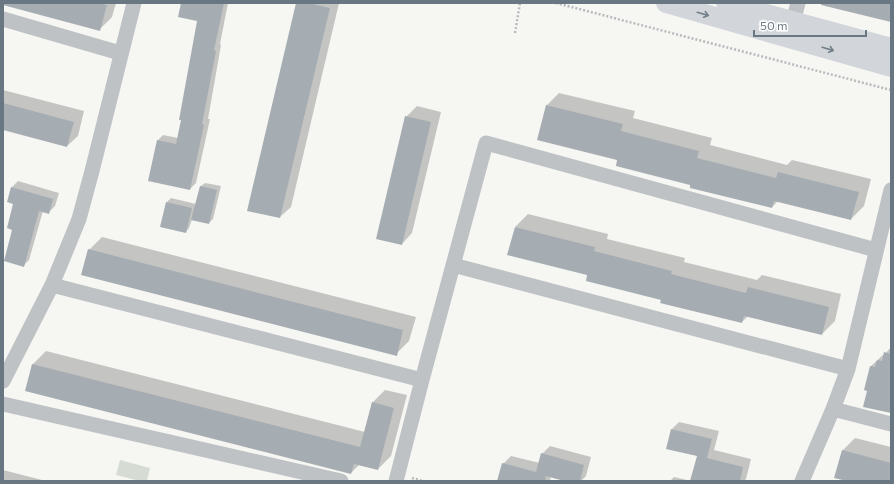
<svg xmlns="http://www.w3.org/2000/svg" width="894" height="484" viewBox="0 0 894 484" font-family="Commissioner,sans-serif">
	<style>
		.green { fill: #d6dbd3 }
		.shadow { fill: #0003 }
		.building { fill: #a6adb2 }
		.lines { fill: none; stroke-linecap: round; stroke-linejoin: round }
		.path { stroke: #b8bbbd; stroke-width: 2.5; stroke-dasharray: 2 2; stroke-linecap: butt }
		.minor { stroke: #bec2c5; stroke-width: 15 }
		.major { stroke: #d2d6da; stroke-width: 20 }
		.oneway { stroke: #73808b }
	</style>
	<rect width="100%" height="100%" fill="#f6f6f3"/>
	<path class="green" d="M120 460 150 468 147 481H140L116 475Z"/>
	<path class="shadow" d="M3 3H116L112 17 99 30Z
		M182 3H228L220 44 221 45 208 119H210L196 183 190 189 157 141 163 135 178 138 182 119 198 20Z
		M297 3H339L291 207 280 217Z
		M3 90 84 111 78 136 67 146 3 129Z
		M559 93 635 111 633 118 712 138 710 145 787 165 792 160 871 179 864 206 851 219 778 201 772 207 692 184 618 160 546 106Z
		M417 106 441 112 412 233 402 244 406 117Z
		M18 181 59 193 55 206 49 212 43 211 29 260 23 266 14 229 15 203 12 187Z
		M205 183 221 186 213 219 209 223 192 219 189 228 186 232 161 226 167 202 171 198 196 204 201 186Z
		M528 214 608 234 607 239 685 258 684 262 757 280 762 275 841 294 835 321 822 334 748 316 742 322 662 299 589 275 515 227Z
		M102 237 416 317 409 341 396 354 89 250Z
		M891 347V412L868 390 865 389 871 366 884 354H885Z
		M46 351 365 432 372 403 385 390 407 395 391 456 378 469 359 465 351 473 26 390 33 364Z
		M679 422 719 431 714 450 751 459 746 479 744 481H716L711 480V481H691L698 456 672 429Z
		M855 438 891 447V481H851L842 451Z
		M550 446 591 457 586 476 581 481H568L551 476 550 481H498L503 464 511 456 540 463 542 454Z
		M3 470 46 481H3Z
		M674 477 691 481H670Z"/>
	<path class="building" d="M3 3H98L107 5 100 31 3 5Z
		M181 3H224L214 50 216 51 202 124 204 125 190 190 148 181 157 140 176 144 181 120H179L197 21 178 17Z
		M296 3H308L330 8 280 218 247 211Z
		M822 3H891V22L821 5Z
		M3 103 74 122 67 147 3 130Z
		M546 105 623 124 621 131 699 151 697 158 776 178 778 172 859 192 851 220 774 201 772 208 690 188V185L616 166 617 160 537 140Z
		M405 116 431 122 402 245 376 239Z
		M200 186 217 190 209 224 191 220Z
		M11 187 53 199 49 214 39 211 24 267 4 261 12 230 7 228 13 204 7 202Z
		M166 202 192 208 186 233 160 227Z
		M515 227 595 247 594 251 672 271 671 274 746 293 748 287 829 307 822 335 744 316 742 323 660 303 661 300 586 281 587 275 507 255Z
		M88 249 403 330 397 356 81 275Z
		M884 352 891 354V413L863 407 867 391 864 390 870 366 875 367 877 360 882 361Z
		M32 364 360 447 372 402 394 408 378 470 354 464 351 474 25 391Z
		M671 429 712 439 707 458 743 467 740 481H712L706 480V481H690L697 456 666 449Z
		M842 450 891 463V481H847L834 478Z
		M541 453 584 465 580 481H564L546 476 545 481H497L502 463 536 472Z"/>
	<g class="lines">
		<path class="path" d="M556 3 891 90
			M515 33 520 3
			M412 478 423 481"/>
		<path class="minor" d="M3 19 120 53
			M793 22 798 3
			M453 265 848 369
			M52 285 422 380
			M3 381 52 285 79 219 92 171 134 3
			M3 404 341 481
			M833 409 891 424
			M396 481 422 380 486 143 876 250
			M802 481 833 409 848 369 891 190"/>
		<path class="major" d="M666 3 891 67
			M726 3 891 48"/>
	</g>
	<defs><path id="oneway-shaft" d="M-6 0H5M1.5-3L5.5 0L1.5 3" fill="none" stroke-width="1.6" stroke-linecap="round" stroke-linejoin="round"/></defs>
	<g class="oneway">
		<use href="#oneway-shaft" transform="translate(703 14) rotate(16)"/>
		<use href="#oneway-shaft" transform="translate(828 49) rotate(16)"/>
	</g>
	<rect width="894" height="484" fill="none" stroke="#687782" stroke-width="8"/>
	<path d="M754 30v6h112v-6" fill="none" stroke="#687782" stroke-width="2"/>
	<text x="760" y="30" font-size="12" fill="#687782" stroke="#ffffff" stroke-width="3" paint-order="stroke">50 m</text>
</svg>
